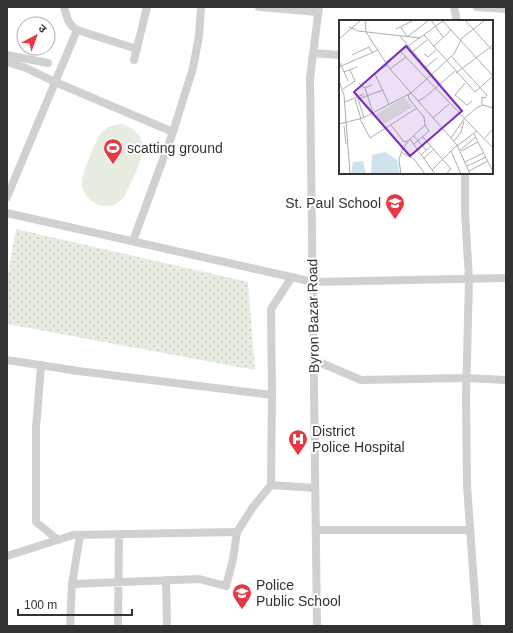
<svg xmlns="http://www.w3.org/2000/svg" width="513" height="633" viewBox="0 0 513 633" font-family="Helvetica,'Noto Sans Devanagari',sans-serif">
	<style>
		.grass { fill: url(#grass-dots) }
		.pitch { fill: #e6ecdf }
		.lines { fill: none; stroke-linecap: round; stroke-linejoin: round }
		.minor { stroke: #d0d0d0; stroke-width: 8 }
		.labels { text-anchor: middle; stroke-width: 4; stroke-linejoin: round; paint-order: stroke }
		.poi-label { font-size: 14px; fill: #333; stroke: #fff; text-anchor: start }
		.street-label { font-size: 14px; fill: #333; stroke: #fff }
		.inset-road { fill: none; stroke: #adadad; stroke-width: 1 }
		.view { fill: #7b2cbf; fill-opacity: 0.15; stroke: #7b2cbf; stroke-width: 2 }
		.inset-edge { fill: none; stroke: #333; stroke-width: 2 }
	</style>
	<defs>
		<pattern id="grass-dots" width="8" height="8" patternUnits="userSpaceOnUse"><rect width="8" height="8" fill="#e6ecdf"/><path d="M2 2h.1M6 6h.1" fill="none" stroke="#c6cbc0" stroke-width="1.8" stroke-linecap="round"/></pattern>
	</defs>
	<rect width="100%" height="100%" fill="#fff"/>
	<path class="grass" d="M16 229 248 282 255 370 7 324V280Z"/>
	<path class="pitch" d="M121 124C160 135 136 171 125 196 121 201 115 206 107 206 95 207 82 196 82 184 81 175 97 135 104 130 109 126 115 125 121 124Z"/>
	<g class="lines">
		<path class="minor" d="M64 7C67 17 68 25 77 30L137 49
			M259 7 318 12
			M454 7 457 21
			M477 7 506 9
			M313 53 340 55
			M7 55 48 63
			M134 60 147 7
			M7 62 26 68 55 82 173 132
			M465 173V213L469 279 466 398 467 485 477 626
			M7 197 77 30
			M7 213 313 282 506 278
			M133 241 173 132 193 68 199 36 201 7
			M7 360 78 371 272 395
			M314 360 361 380 466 378 506 380
			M41 365 36 428V522L58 540
			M271 485 315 488
			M316 530H470
			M237 532 253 507 271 485 272 395 271 309 292 277
			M7 556 73 535 237 532 233 559 226 586 199 579 72 584
			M166 580 167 626
			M70 626 72 584 80 535
			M118 626 119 535
			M317 626 310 78 319 7"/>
	</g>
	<defs>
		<symbol id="stadium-pin" viewBox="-11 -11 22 30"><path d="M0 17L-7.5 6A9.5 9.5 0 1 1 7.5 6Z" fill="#e63946" stroke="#fff"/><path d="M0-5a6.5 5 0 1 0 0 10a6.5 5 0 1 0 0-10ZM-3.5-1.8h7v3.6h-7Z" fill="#fff"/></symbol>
		<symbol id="school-pin" viewBox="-11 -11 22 30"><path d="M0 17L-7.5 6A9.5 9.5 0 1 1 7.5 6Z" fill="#e63946" stroke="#fff"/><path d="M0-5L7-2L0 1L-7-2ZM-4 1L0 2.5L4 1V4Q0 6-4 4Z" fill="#fff"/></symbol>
		<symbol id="hospital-pin" viewBox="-11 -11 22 30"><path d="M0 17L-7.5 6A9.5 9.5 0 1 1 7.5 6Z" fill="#e63946" stroke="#fff"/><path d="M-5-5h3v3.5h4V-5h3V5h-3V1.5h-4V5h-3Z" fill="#fff"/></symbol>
	</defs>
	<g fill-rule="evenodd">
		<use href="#stadium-pin" x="102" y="137" width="22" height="30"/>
		<use href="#school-pin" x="384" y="192" width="22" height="30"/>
		<use href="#hospital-pin" x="287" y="428" width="22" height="30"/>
		<use href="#school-pin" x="231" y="582" width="22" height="30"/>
	</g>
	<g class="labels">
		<g class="poi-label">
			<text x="127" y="153">scatting ground</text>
			<text x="381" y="208" text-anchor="end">St. Paul School</text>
			<text x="312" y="436">District<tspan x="312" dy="16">Police Hospital</tspan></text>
			<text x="256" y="590">Police<tspan x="256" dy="16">Public School</tspan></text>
		</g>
		<g class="street-label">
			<text transform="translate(313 316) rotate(-91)" y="5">Byron Bazar Road</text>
		</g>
	</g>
	<g transform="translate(339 20)">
		<rect width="154" height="154" fill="#fff"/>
		<path d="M65 78 74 87 43 105 37 94Z" fill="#e6ecdf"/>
		<path d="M46 132 58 140 61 154H32L33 135ZM24 141 27 154H12L14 142Z" fill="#cfe2ee"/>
		<path class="inset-road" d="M26 0 27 12 51 49 118 125 131 154M92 0 104 17M103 0 154 56M126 0 154 31M10 7 19 11 81 18M62 7 68 17 90 0M57 9 75 0M85 15 136 72 154 56M61 16 101 64M0 19 22 0M94 27 112 10M62 32 154 128M73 32 88 20M85 34 89 37 97 30M13 35 30 27 33 32M112 36 148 75 146 78 143 77V85M47 42 104 1M1 43 9 61M0 47 39 30M86 48 98 38M51 49 67 37M5 52 18 47M117 53 154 25M36 54 50 84M30 58 48 45M0 61 5 75 11 154M20 63 25 68 33 65M126 63 116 75 128 85 133 81M26 68 34 93M4 69 16 61 11 50M69 74 70 79 85 97 86 105M16 79 22 99M79 81 85 78 116 51M6 82 25 74M25 98 19 79 44 70M94 98 110 84M21 99 31 118 78 88M0 104 24 98 72 73 115 34 123 18 146 0M52 105 65 122 69 121M5 106 7 124M103 108 120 94M135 114 154 152M74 115 87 130M83 116 112 149 107 154M112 118 125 99 137 88 144 85 154 88M146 118 154 109M71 119 96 154M115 121 122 112 125 101M121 130 137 117M112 131 122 154M122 131 139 122M62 132 75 139 86 154M82 135 92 126M84 139 95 129M126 142 144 133M128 146 147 137M93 150 115 128 138 111M130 151 149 141M62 154 60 140 63 130 70 120 86 105 90 111 74 125"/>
		<path class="view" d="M67 26 123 91 71 136 15 72Z"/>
		<rect width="154" height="154" class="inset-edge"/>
	</g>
	<rect width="513" height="633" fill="none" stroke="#333333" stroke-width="16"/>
	<g transform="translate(36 36) rotate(41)"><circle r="19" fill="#ffffff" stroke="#adadad"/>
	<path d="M0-3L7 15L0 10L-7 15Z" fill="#e63946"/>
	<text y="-6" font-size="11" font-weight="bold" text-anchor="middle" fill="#333333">उ</text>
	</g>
	<path d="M18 609v6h114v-6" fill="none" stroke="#333333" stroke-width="2"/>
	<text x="24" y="609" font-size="12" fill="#333333" stroke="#ffffff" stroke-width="3" paint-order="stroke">100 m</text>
</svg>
